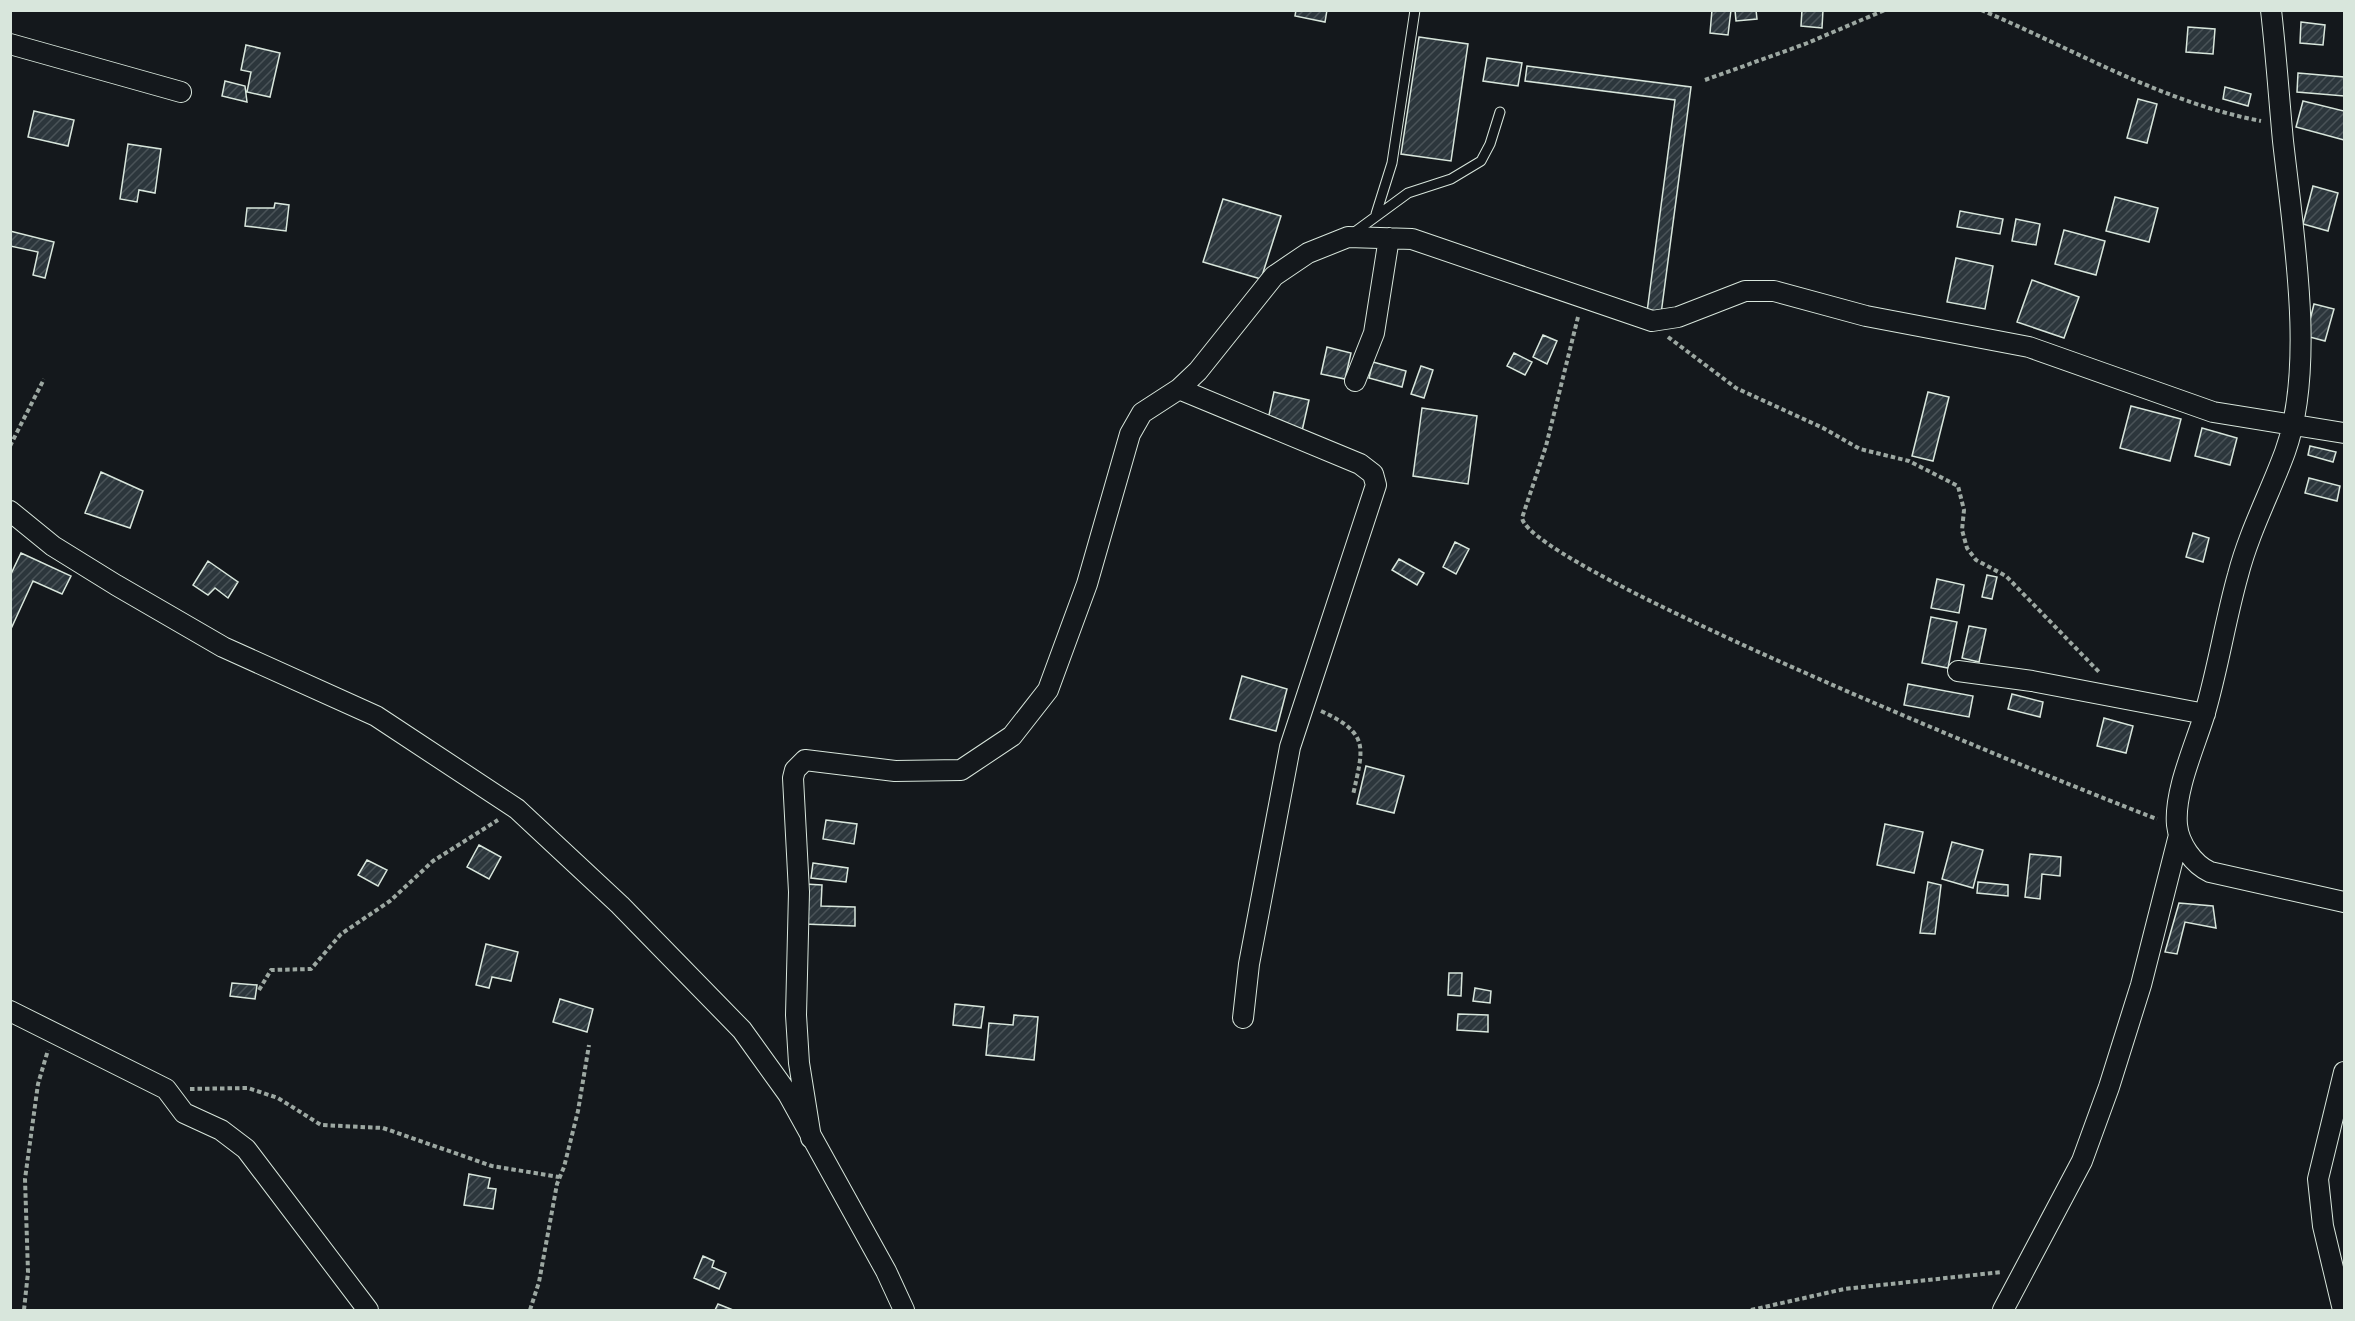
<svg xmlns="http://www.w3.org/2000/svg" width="2355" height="1321" viewBox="0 0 2355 1321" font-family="Commissioner,sans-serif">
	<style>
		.building { fill: url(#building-hatch); stroke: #d8e6dc; stroke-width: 1.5 }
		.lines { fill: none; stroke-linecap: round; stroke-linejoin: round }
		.service-casing { stroke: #d8e6dc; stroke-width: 11 }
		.minor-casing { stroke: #d8e6dc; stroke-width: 22 }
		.path { stroke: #9da8a2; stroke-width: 4; stroke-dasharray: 4.5 3; stroke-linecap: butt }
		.service { stroke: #14181c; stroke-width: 9 }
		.minor { stroke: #14181c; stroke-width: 20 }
	</style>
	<defs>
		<pattern id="building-hatch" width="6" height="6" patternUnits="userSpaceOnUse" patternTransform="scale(1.5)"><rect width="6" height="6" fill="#2c363c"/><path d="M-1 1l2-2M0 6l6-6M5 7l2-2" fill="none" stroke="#4a5358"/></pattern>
	</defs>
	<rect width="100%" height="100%" fill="#14181c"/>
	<path class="building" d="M1296 10H1327L1325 22 1295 16Z
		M1712 10H1731L1728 35 1710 33Z
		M1735 10H1756L1757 19 1736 21Z
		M1802 10H1823L1822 28 1801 26Z
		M2301 22 2325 25 2323 45 2300 43Z
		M2188 27 2215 29 2213 54 2186 52Z
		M1419 37 1468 44 1451 161 1401 154Z
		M246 45 280 53 270 97 247 92 251 72 241 70Z
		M1487 58 1522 63 1518 86 1483 81Z
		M1527 66 1691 87 1661 314 1647 312 1675 100 1525 81Z
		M2298 73 2344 77V96L2297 92Z
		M225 81 245 86 247 102 222 96Z
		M2225 87 2251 94 2248 106 2223 99Z
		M2138 99 2157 104 2147 143 2127 138Z
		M2303 101 2344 111V140L2296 127Z
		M34 111 74 120 68 146 28 137Z
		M128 144 161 149 155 193 139 190 137 202 120 199Z
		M2313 186 2338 193 2328 231 2303 224Z
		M2115 197 2158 208 2149 242 2106 231Z
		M1223 199 1281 216 1261 279 1203 262Z
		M275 203 289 205 286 231 245 226 247 208H274Z
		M1960 211 2003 219 2000 234 1957 227Z
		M2016 219 2040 224 2036 245 2012 241Z
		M2064 230 2105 241 2096 275 2055 264Z
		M10 231 54 242 45 278 33 275 38 252 10 246Z
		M1956 258 1993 266 1985 309 1947 302Z
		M2032 280 2079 297 2064 338 2017 322Z
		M2314 304 2334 309 2325 341 2306 336Z
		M1543 335 1557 341 1547 364 1533 357Z
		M1327 347 1351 353 1345 379 1321 374Z
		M1514 353 1532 362 1525 375 1507 366Z
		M1373 362 1406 371 1402 387 1369 378Z
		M1421 366 1433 370 1424 398 1411 394Z
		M1274 392 1309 400 1302 431 1267 424Z
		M1928 392 1949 397 1933 461 1912 456Z
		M2131 406 2181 419 2170 461 2120 448Z
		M1422 408 1477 416 1468 484 1413 476Z
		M2202 428 2237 438 2230 465 2195 456Z
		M2310 446 2336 452 2333 462 2308 455Z
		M101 472 143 491 130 528 85 513Z
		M2309 478 2340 486 2337 501 2305 493Z
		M2193 533 2209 538 2203 562 2186 557Z
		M1455 542 1469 549 1456 574 1443 567Z
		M21 553 71 576 62 594 33 581 10 631V576Z
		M1399 559 1424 573 1417 585 1392 570Z
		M208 561 238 582 228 598 215 588 208 595 193 585Z
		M1987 575 1997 577 1992 599 1982 597Z
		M1937 579 1964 585 1959 613 1931 608Z
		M1931 617 1957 622 1948 668 1922 663Z
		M1969 626 1986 629 1979 662 1962 658Z
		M1242 676 1287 689 1276 731 1230 719Z
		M1908 684 1973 696 1969 717 1904 705Z
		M2012 694 2043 702 2040 717 2008 709Z
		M2104 718 2133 726 2126 753 2097 746Z
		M1366 766 1404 776 1394 813 1357 804Z
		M826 820 857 824 854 844 823 839Z
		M1885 824 1923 832 1914 873 1877 865Z
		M1952 842 1983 850 1973 888 1942 879Z
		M479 845 501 857 489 879 467 867Z
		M2030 854 2061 857 2060 876 2042 874 2040 899 2025 897Z
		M367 860 387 870 378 886 358 875Z
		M813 863 848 868 846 882 811 878Z
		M1928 882 1941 885 1935 934 1920 933Z
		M1978 882 2008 885V896L1977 893Z
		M805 884 822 885 821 906 855 907V926L804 924Z
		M2179 903 2213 906 2216 928 2185 922 2177 954 2165 952Z
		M486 944 518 952 511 981 492 977 489 988 476 985Z
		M1449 973H1462L1461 996 1448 995Z
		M232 983 257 985 255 999 230 996Z
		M1475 988 1491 991 1490 1003 1473 1001Z
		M560 999 593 1009 587 1032 553 1022Z
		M955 1004 984 1007 981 1028 953 1025Z
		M1458 1014 1488 1015V1032L1457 1030Z
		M1014 1015 1038 1017 1034 1060 986 1055 989 1023 1013 1025Z
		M469 1174 490 1178 488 1188 496 1189 493 1209 464 1205Z
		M703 1256 714 1261 712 1267 726 1273 719 1289 694 1278Z
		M718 1304 733 1310H715Z"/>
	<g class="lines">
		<defs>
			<path id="service" d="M1376 214 1392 163 1415 10
				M1352 234 1408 193 1451 179 1481 161 1490 144 1500 112"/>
			<path id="minor" d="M2271 10C2276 54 2279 98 2283 141 2293 232 2316 367 2285 452 2270 493 2249 532 2238 575 2225 621 2218 669 2204 716 2194 748 2174 792 2177 825 2179 844 2193 864 2210 872L2344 902
				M10 44 181 92
				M1355 381 1374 333 1389 238
				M1179 389 1360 464 1373 474 1376 485 1290 747 1249 964 1243 1018
				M10 511 53 546 116 585 223 647 376 716 517 809 620 905 742 1030 788 1094 886 1271 904 1310
				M1958 671 2032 681 2205 714
				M10 1011 166 1089 184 1113 221 1130 246 1149 368 1310
				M811 1138 799 1063 796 1015 799 892 793 778 795 770 805 760 895 771 961 770 1012 736 1048 690 1087 584 1130 434 1142 413 1179 389 1198 371 1274 276 1308 253 1348 237 1412 239 1652 321 1678 317 1745 291H1774L1866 316 2029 347 2213 412 2344 433
				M2003 1310 2082 1161 2109 1087 2141 985 2179 835
				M2343 1310 2323 1226 2318 1179 2344 1072"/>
		</defs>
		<use href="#service" class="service-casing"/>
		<use href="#minor" class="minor-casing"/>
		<path class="path" d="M1981 10C2074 49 2161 102 2261 121
			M1705 80 1805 44 1885 10
			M1578 317 1546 446 1522 518C1531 569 2080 790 2157 819
			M1668 337 1736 388 1823 428 1860 449 1909 461 1958 486 1964 510 1962 530 1967 548 1976 560 2006 576 2099 672
			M10 446 44 379
			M1321 711C1371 734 1363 748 1353 795
			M259 990 271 970 311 969 341 934 390 901 433 861 498 820
			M190 1089 248 1088 278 1098 321 1125 383 1128 492 1166 559 1177
			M24 1310 28 1272 25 1179 38 1084 48 1050
			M530 1310 539 1282 557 1184 564 1167 578 1111 589 1045
			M1751 1310 1844 1289 2002 1272"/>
		<use href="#service" class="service"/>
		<use href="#minor" class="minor"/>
	</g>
	<rect width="2355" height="1321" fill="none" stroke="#d8e6dc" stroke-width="24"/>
</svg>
